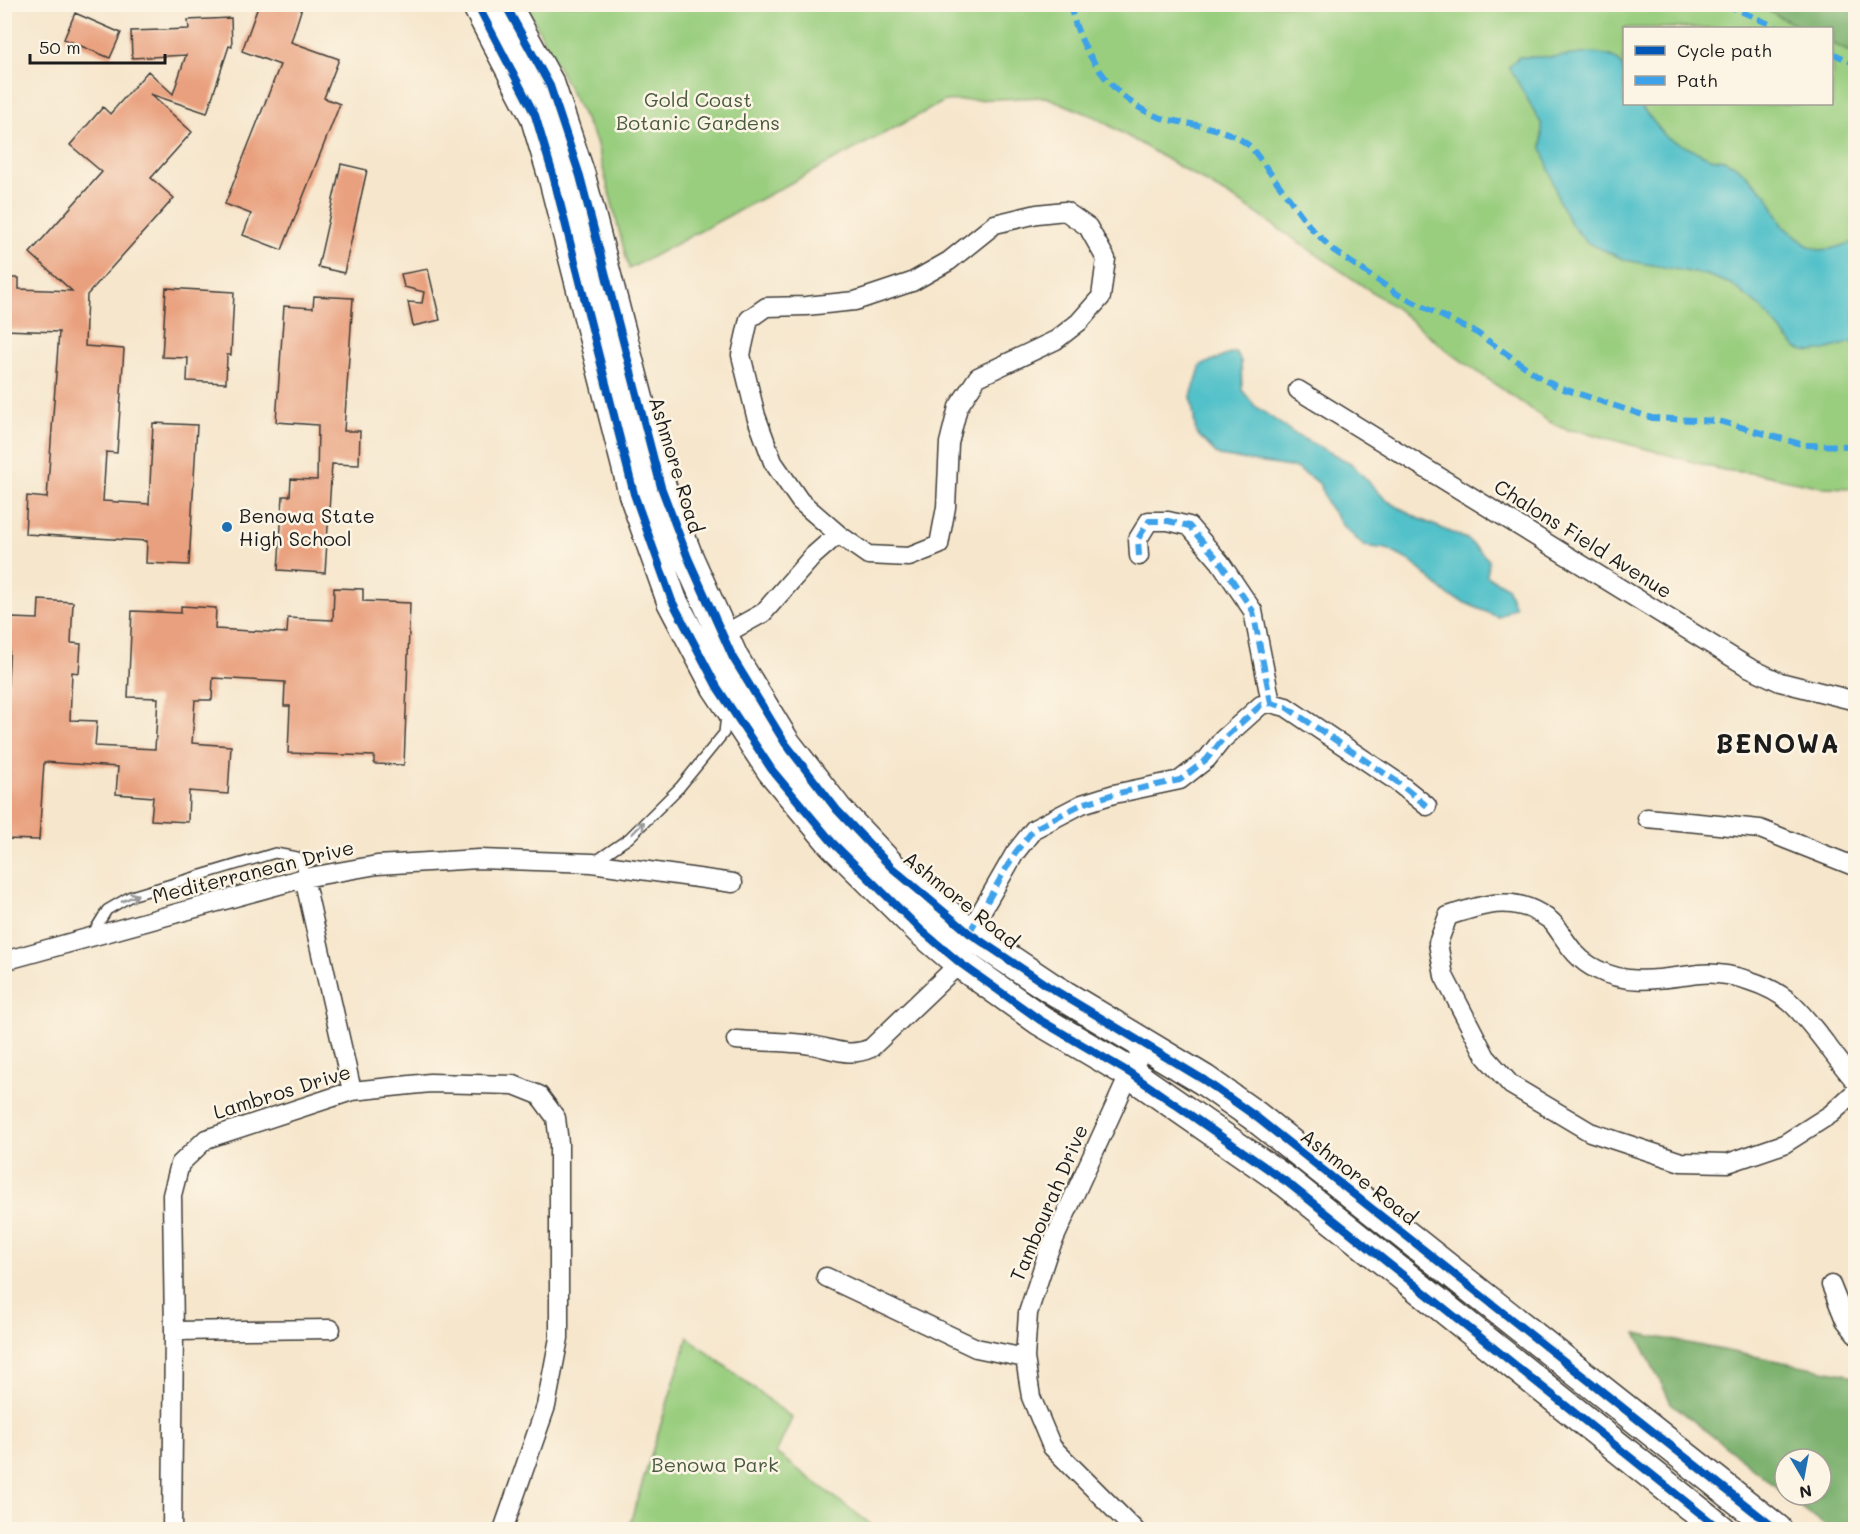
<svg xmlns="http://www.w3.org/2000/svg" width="1860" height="1534" viewBox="0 0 1860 1534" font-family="Mali,sans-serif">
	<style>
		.green { fill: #9ace7f; stroke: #5b754e; stroke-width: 1.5; fill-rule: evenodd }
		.forest { fill: #7bb16e; stroke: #4c6645; stroke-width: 1.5 }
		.water { fill: #53c1c9; stroke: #386e72; stroke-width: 1.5 }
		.building { fill: #e9a07e }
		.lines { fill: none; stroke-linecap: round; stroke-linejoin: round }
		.lane-casing { stroke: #3d3a36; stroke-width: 12 }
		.street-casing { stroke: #3d3a36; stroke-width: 21 }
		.primary-casing { stroke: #3d3a36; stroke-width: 33 }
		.lane { stroke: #fff; stroke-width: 9 }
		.street { stroke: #fff; stroke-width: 18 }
		.primary { stroke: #fff; stroke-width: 30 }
		.quiet { stroke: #3da2ea; stroke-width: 6; stroke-dasharray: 12 6; stroke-linecap: butt }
		.cycleway-casing { stroke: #fcf5e5; stroke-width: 11 }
		.cycleway { stroke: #0057b8; stroke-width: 8 }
		.oneway { stroke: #999 }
		.poi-dot { fill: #1f6fb2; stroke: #fcf5e5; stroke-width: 2 }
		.labels { text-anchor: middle; stroke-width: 5; stroke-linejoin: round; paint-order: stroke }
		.park-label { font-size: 20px; fill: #485a3f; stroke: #fcf5e5 }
		.street-label { font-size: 20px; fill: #1c1c1c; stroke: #fcf5e5 }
		.poi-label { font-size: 20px; fill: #1c1c1c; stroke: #fcf5e5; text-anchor: start }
		.district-label { font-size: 26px; font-weight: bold; letter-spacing: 1.5px; fill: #1c1c1c; stroke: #fcf5e5 }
	</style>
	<rect width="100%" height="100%" fill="#fcf5e5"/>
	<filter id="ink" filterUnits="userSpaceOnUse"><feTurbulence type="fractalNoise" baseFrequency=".0167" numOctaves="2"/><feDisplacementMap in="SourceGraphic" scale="12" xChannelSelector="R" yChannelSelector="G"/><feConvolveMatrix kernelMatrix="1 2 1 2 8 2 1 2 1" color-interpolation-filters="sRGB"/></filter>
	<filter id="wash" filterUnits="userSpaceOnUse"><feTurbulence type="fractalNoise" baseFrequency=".008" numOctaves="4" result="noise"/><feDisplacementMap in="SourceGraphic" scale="24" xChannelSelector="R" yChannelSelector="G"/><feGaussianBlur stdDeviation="1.35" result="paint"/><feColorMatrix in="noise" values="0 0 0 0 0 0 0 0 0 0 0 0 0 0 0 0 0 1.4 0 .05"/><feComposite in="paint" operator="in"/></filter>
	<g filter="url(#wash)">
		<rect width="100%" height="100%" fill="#f6e6cc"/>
		<path class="green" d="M526 5H1855V488L1822 487 1760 474 1723 470 1581 431 1567 430 1548 421 1449 352 1397 309 1241 203 1095 117 1046 97 945 101 629 269 596 141ZM1624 28H1832V104H1624Z
			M688 1337 792 1418 776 1453 877 1529H628Z"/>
		<path class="forest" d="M1756 5H1855V55L1832 43V28H1802Z
			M1636 1333 1855 1376V1529H1829L1786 1495H1821V1459H1785V1494L1671 1403Z"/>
		<path class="water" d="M1591 53C1630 55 1624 70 1624 104H1639L1667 138 1710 158 1724 160 1738 167 1767 195 1784 227 1807 245 1819 250 1830 249 1855 242V342C1835 345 1816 358 1796 348L1760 307 1731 284 1706 275 1625 260 1586 242 1570 223 1559 201 1542 148V125L1509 67 1519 57H1555Z
			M1235 352 1241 361 1242 390 1255 406 1298 436 1351 463 1386 500 1417 518 1467 539 1489 560 1487 576 1507 587 1515 607 1498 617 1449 596 1410 561 1387 549 1364 546 1343 526 1327 504 1319 483 1296 468 1219 456 1196 433 1191 396 1201 365Z"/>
		<g id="blocks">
			<path class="building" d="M259 4H303L291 42 339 59 324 98 340 104 282 250 243 235 251 214 225 204 280 65 242 51Z
				M75 13 121 33 110 58 64 39Z
				M231 18 232 47 229 46 207 113 150 94 192 132 151 178 174 198 87 295 85 346 124 349 117 453 106 452 103 501 149 504 153 423 197 425 189 565 146 563 147 541 25 534 27 496 47 498 59 332 4 330V278H19V289L72 291 30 253 102 172 70 145 103 107 110 114 148 71 173 94 186 55 132 58 131 31 189 29 188 20Z
				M341 164 367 170 344 273 318 267Z
				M428 269 440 320 413 326 408 302 422 303 424 292 404 287 401 274Z
				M166 288 234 292 231 355H227L226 383 187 381 188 358 162 357Z
				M314 296 353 298 344 431H360L359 465 332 464 325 573 278 570 283 496H290L291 479 317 480 318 425 276 422 284 306 313 308Z
				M334 588 363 589V601L410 603 404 765 374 764V756L288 753 290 706H284L285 682 213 678 212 700H195L192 743 231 746 228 794 189 791 188 822 151 820 153 797 116 794 118 767 44 762 39 840 4 839V762L11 618 38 619 39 600 73 602 71 643 81 644 79 673 72 672 70 720 97 721 95 746 155 749 158 698 128 697 132 611 181 613V606L216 608 215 629 287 633 288 618 333 620Z"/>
		</g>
	</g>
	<g filter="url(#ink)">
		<use href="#blocks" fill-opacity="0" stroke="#3d3a36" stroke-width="1.5"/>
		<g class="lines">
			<defs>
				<path id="lane" d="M594 862 629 838 680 787 724 733 726 715
					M91 936 107 910 131 896 275 853 297 857 302 866 304 878"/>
				<path id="street" d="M1298 390 1748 667 1780 682 1856 701
					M1139 556 1138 539 1149 521H1168L1189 526 1220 562 1253 611 1271 703
					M723 635 763 613 813 556 838 534 868 555 909 557 939 545 946 507 949 443 958 407 978 377 1056 340 1079 322 1101 297 1106 259 1088 227 1065 211 1037 214 995 224 949 261 912 282 855 301 806 306 766 307 749 319 741 355 756 416 773 462 800 501 838 534
					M1647 818 1760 829 1856 867
					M304 878 352 1091
					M969 933 1015 853 1034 829 1082 804 1114 794 1180 780 1207 759 1222 740 1261 705 1271 703 1286 707 1396 781 1427 806
					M4 961 304 878 377 865 479 859 592 863 733 883
					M736 1040C761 1042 788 1041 812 1045 834 1049 849 1058 871 1048L960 963
					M1856 1082C1834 1057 1816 1027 1792 1004 1771 984 1728 971 1699 974 1664 978 1630 987 1596 969 1575 959 1567 942 1554 924 1550 919 1544 916 1539 913 1509 895 1479 906 1448 916L1438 943 1444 976 1486 1057 1511 1085 1590 1132 1681 1162 1728 1163 1784 1144 1831 1114 1856 1091
					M826 1277 976 1348 1025 1358
					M1831 1285 1845 1320 1856 1334
					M174 1331 331 1329
					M172 1530 174 1331 172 1195 180 1164 206 1139 352 1091 430 1083 514 1085 539 1095 556 1118 559 1143V1338L546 1406 503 1530
					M1135 1530 1052 1447 1031 1397 1025 1358 1028 1313 1047 1255 1130 1073 1146 1043"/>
				<path id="primary" d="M477 4 535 115 553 175 634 494 672 601 717 687 772 770 832 842 921 930 960 963 1040 1020 1130 1073 1288 1183 1721 1530
					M505 4 550 86 580 176 661 487 688 558 733 658 785 743 837 810 891 867 969 933 1051 988 1204 1080 1255 1116 1777 1530"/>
			</defs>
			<use href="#lane" class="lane-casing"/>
			<use href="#street" class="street-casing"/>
			<use href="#primary" class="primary-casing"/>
			<use href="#lane" class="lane"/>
			<use href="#street" class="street"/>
			<use href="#primary" class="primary"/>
			<path class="quiet" d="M1070 4C1079 52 1117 106 1165 119 1196 126 1226 126 1251 147L1311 228 1333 250 1399 295 1477 333 1544 380 1558 387 1652 418 1719 421 1804 445 1856 446
				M1725 4 1778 28
				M1832 53 1856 64
				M1139 556 1138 539 1149 521H1168L1189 526 1220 562 1253 611 1271 703
				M969 933 1015 853 1034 829 1082 804 1114 794 1180 780 1207 759 1222 740 1261 705 1271 703 1286 707 1396 781 1427 806"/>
			<defs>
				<path id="cycleway" d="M477 4 535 115 553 175 634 494 672 601 717 687 772 770 832 842 921 930 960 963 1040 1020 1130 1073 1288 1183 1721 1530
					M505 4 550 86 580 176 661 487 688 558 733 658 785 743 837 810 891 867 969 933 1051 988 1204 1080 1255 1116 1777 1530"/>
			</defs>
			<use href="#cycleway" class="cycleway-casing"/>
			<use href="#cycleway" class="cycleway"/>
		</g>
		<defs><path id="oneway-shaft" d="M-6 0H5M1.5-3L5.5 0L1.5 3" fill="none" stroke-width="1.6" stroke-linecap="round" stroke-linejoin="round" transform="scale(1.5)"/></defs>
		<g class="oneway">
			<use href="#oneway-shaft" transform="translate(638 828) rotate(-45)"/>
			<use href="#oneway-shaft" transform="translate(130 898) rotate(-24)"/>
		</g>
	</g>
	<circle class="poi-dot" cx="227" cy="527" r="6"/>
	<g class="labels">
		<g class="park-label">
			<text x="698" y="107">Gold Coast<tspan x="698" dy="23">Botanic Gardens</tspan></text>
			<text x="715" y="1472">Benowa Park</text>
		</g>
		<g class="street-label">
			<text transform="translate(676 465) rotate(73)" y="7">Ashmore Road</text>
			<text transform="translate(1583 539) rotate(32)" y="7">Chalons Field Avenue</text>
			<text transform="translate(253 872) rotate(-14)" y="7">Mediterranean Drive</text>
			<text transform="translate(961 900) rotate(39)" y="7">Ashmore Road</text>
			<text transform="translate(282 1092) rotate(-17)" y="7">Lambros Drive</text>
			<text transform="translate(1359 1177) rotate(38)" y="7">Ashmore Road</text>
			<text transform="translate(1049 1203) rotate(-67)" y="7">Tambourah Drive</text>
		</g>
		<g class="poi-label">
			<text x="239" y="523">Benowa State<tspan x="239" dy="23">High School</tspan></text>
		</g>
		<g class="district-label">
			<text x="1778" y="753">BENOWA</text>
		</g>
	</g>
	<rect width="1860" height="1534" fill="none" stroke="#fcf5e5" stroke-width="24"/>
	<rect x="1623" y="27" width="210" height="78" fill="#fcf5e5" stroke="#a29e95" stroke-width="1.5"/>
	<rect x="1635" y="46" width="30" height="9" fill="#0057b8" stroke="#a29e95" stroke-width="1.5"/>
	<text x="1677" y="57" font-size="18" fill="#1c1c1c">Cycle path</text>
	<rect x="1635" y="76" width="30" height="9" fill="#3da2ea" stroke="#a29e95" stroke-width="1.5"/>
	<text x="1677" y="87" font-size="18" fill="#1c1c1c">Path</text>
	<g transform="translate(1803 1477) rotate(170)"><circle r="28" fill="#fcf5e5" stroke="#a29e95" stroke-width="1.5"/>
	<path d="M0-4.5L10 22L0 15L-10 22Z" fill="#1f6fb2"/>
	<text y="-9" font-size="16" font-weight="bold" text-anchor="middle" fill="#1c1c1c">N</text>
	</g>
	<path d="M30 54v9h135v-9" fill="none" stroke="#1c1c1c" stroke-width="3"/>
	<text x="39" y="54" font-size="18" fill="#1c1c1c" stroke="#fcf5e5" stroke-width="4.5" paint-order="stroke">50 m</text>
</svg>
